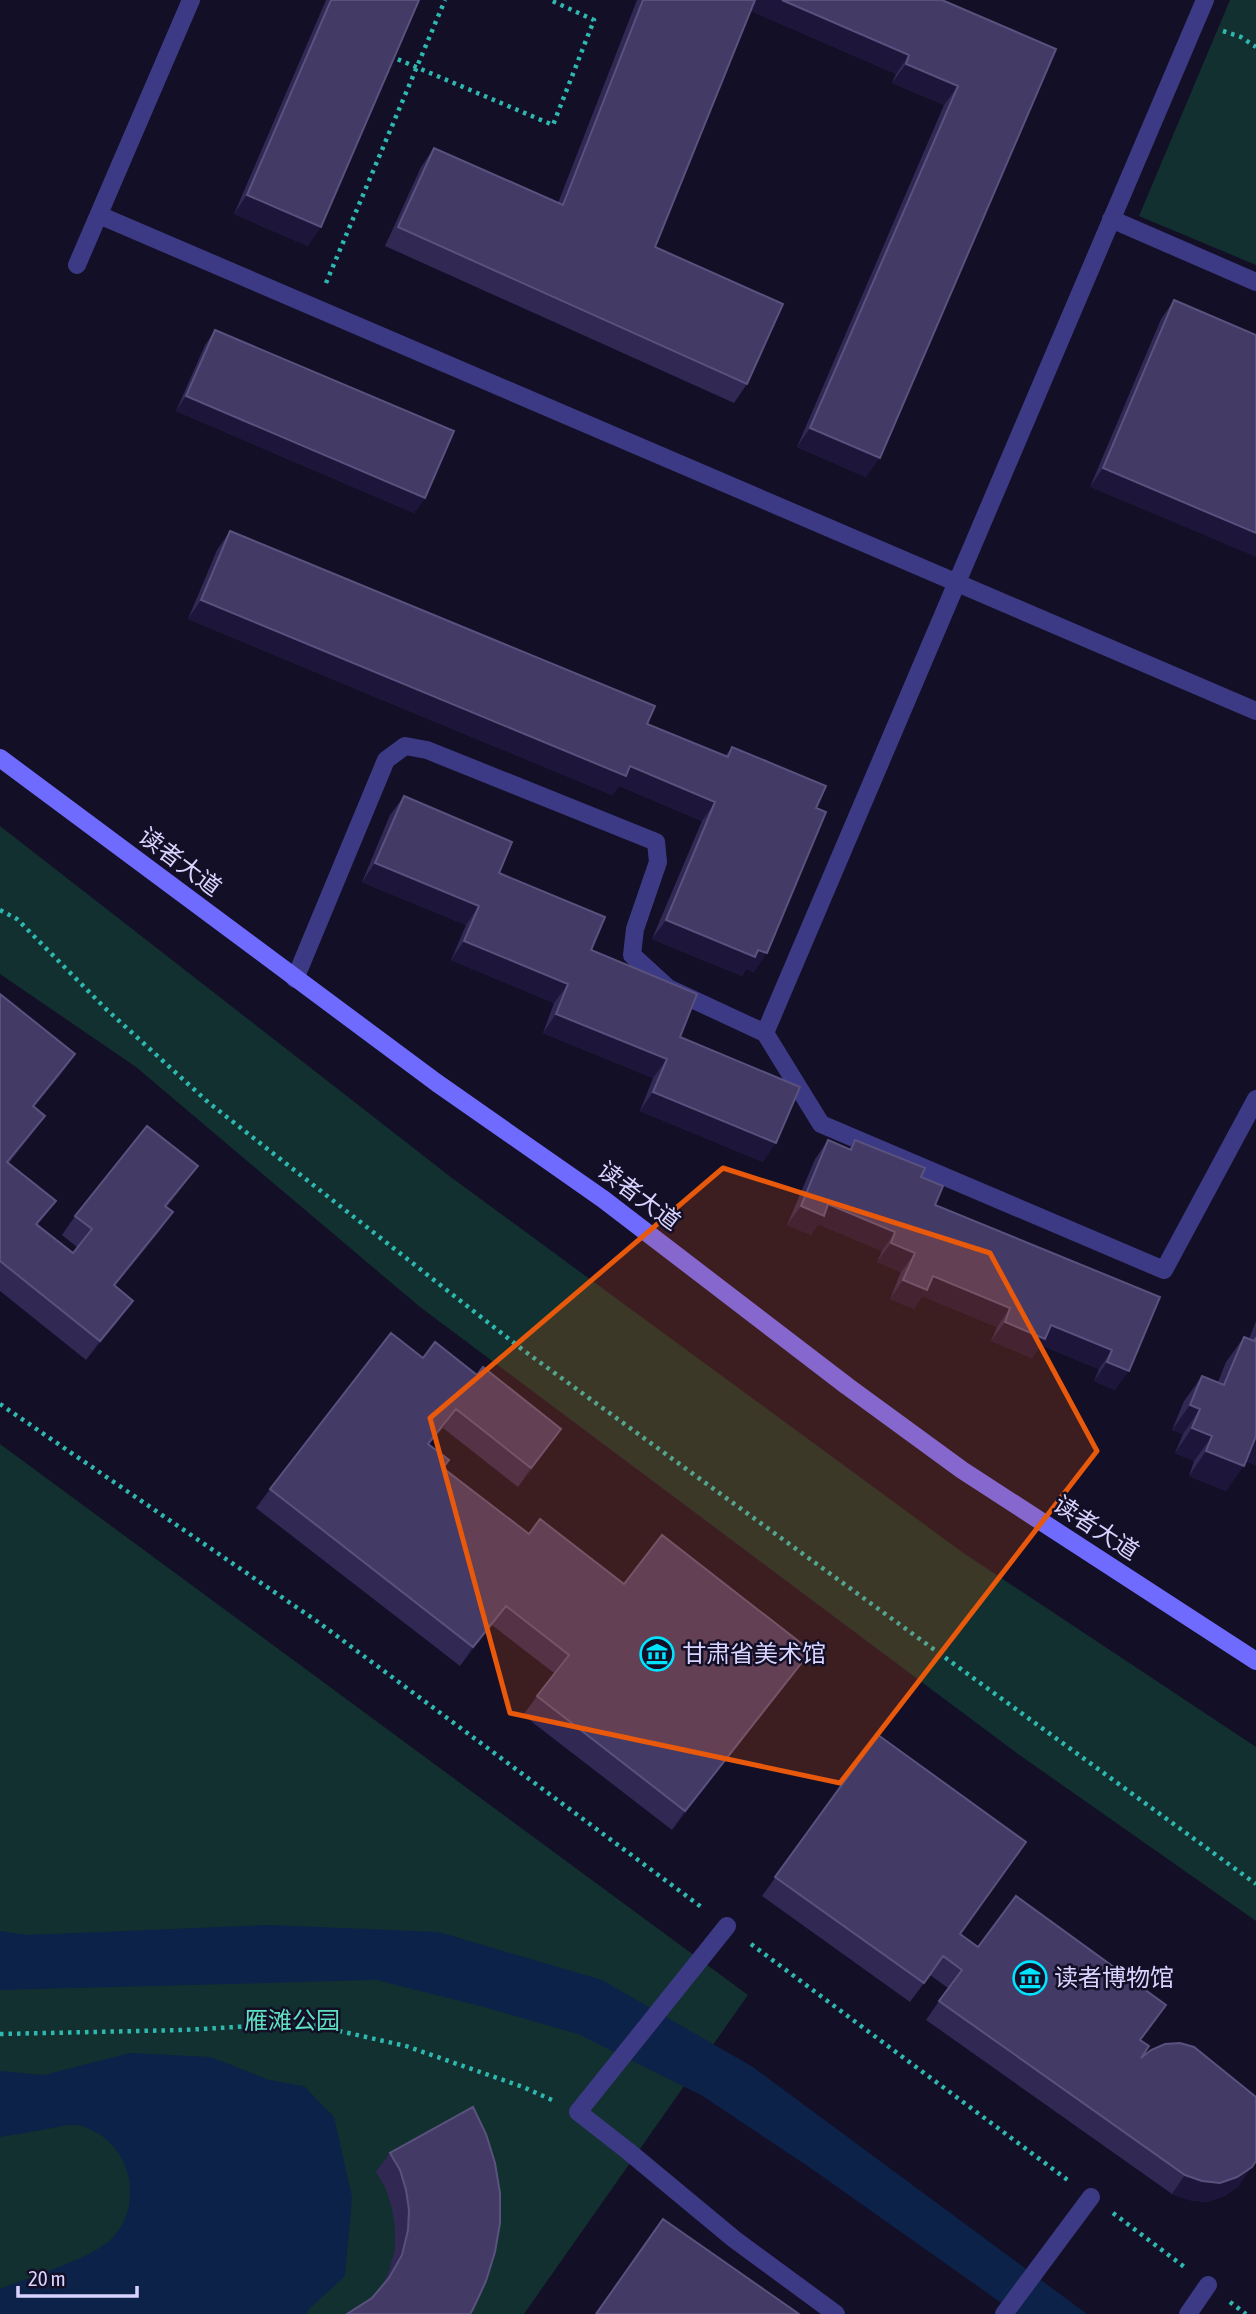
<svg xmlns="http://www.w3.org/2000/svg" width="1256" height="2314" viewBox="0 0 1256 2314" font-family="'Asap Condensed','Noto Sans SC',sans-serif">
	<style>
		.green { fill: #12302f }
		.water { fill: #0c2248 }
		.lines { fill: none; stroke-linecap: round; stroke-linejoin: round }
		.path { stroke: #2fb8b0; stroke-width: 4.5; stroke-dasharray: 3.5 5; stroke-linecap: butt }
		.service { stroke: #3d3a85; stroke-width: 18 }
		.pedestrian { stroke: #3d3a85; stroke-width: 18 }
		.secondary { stroke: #6f6bff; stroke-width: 18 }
		.wall { fill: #312854 }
		.shaded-wall { fill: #1d163a }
		.building { fill: #433a66; stroke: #5a527e; stroke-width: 2 }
		.marked { fill: #e8590c; fill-opacity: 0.2; stroke: #e8590c; stroke-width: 5; stroke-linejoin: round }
		.labels { text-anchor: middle; stroke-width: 5; stroke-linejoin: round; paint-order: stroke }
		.street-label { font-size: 24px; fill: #d9d4ff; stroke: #130f26 }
		.poi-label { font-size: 24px; fill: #d9d4ff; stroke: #130f26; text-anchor: start }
		.park-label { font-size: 24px; fill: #5fe0c0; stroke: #130f26 }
	</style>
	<rect width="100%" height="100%" fill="#130f26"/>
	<path class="green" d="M1230 0H1256V265L1139 216Z
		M0 826 452 1178 962 1552 1256 1747V1921L1018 1754 420 1307 136 1067 0 974Z
		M0 1444 748 1995 524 2314H0Z"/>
	<path class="water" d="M269 1925 439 1932 602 1980 753 2067 1087 2314H1017L809 2167 701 2095 578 2034 484 2007 376 1980 0 1990V1931L27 1935Z
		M130 2053 211 2057 269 2080 304 2086 334 2117 352 2197 345 2276 308 2310 307 2314H0V2289C27 2278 89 2259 109 2241 141 2212 136 2158 99 2134 92 2130 83 2125 75 2125 68 2124 60 2127 53 2128 36 2131 18 2134 0 2137V2071L44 2075Z"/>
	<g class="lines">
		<path class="path" d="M1223 31 1241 37 1256 47
			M390 56 553 125 594 20 550 0
			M326 283 445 0
			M0 910 17 919 106 1009 209 1103 523 1350 1256 1884
			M0 1404 318 1622 704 1909
			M751 1944 1069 2181
			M0 2034 184 2030 304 2023 406 2046 523 2087 552 2100
			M1113 2213 1187 2269
			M1230 2302 1246 2314"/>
		<path class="service" d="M1205 0 765 1033 821 1124 1164 1270 1256 1099
			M99 215 1256 711
			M1111 219 1256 282
			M77 265 191 0
			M295 979 386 760 405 746 427 750 656 842 658 862 635 929 632 955 668 988 765 1033
			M727 1926 578 2112 628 2151 734 2239 836 2314"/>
		<path class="pedestrian" d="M1004 2314 1091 2197
			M1188 2314 1208 2285"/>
		<path class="secondary" d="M0 758 437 1083 603 1199 847 1386 962 1470 1256 1661"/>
	</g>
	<path class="wall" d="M326 0H419L308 246 234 214Z
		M637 0H942L1056 49 866 477 797 447 944 105 892 83 896 74 751 11 655 247 747 384 734 403 385 246 421 167 434 148 558 203Z
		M1174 300 1256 335 1090 487 1161 319Z
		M215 330 425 498 414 513 176 411 205 345Z
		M230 531 647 724 725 756 732 747 816 808 754 972 746 969 742 976 652 939 702 821 619 786 612 795 188 619 217 550Z
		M404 796 499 873 591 950 680 1037 763 1162 640 1111 653 1078 543 1033 554 1003 451 960 466 925 362 882 390 815Z
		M0 994 75 1054 62 1073 34 1107 31 1135 9 1163 56 1201 38 1225 73 1253 77 1247 62 1235 75 1216 184 1185 167 1207 160 1231 115 1286 119 1320 86 1360 0 1291Z
		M828 1140 849 1149 855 1140 921 1177 935 1205 1160 1297 1115 1390 1094 1381 1099 1369 1041 1345 1032 1358 991 1341 997 1327 922 1296 914 1309 890 1299 901 1272 877 1262 882 1251 818 1224 811 1235 787 1225 815 1159Z
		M1256 1321V1465L1246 1461 1226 1491 1189 1476 1194 1461 1175 1453 1183 1434 1172 1430 1184 1401 1202 1376 1218 1382 1226 1362 1244 1337 1249 1339Z
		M423 1358 548 1448 518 1487 443 1428 429 1445 444 1468 529 1534 624 1584 811 1651 797 1670 672 1830 523 1715 554 1673 492 1625 460 1666 256 1508 270 1489Z
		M878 1735 960 1934 978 1947 1141 2041V2058L1239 2186 1224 2196 1207 2202 1189 2200 1172 2194 926 2020 948 1988 930 1975 910 2002 762 1896Z
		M390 2153 500 2223 350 2313 372 2298 381 2287 388 2274 395 2249V2229L392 2209 386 2189 376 2172Z"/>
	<path class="shaded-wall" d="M752 0H782L909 55 896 74 746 9Z
		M906 64 958 86 944 105 892 83Z
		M247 195 321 227 308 246 234 214Z
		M186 396 425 498 414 513 176 411Z
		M810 428 880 458 866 477 797 447Z
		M1103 468 1256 533V557L1090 487Z
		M201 600 630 766 715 802 702 821 619 786 612 795 188 619Z
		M375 863 479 906 466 925 362 882Z
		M666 920 767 953 754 972 746 969 742 976 652 939Z
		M464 941 568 984 554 1003 451 960Z
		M556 1014 667 1059 653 1078 543 1033Z
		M75 1054 62 1073 20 1125 33 1106Z
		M653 1092 776 1143 763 1162 640 1111Z
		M45 1116 31 1135 0 1173 7 1162Z
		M198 1166 184 1185 152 1225 165 1206Z
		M56 1201 42 1220 23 1243 36 1224Z
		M828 1204 895 1232 882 1251 818 1224 811 1235 787 1225 801 1206Z
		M173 1212 160 1231 100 1304 114 1285Z
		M891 1243 915 1253 901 1272 877 1262Z
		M933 1276 1010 1308 997 1327 922 1296 914 1309 890 1299 903 1280Z
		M133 1301 119 1320 86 1360 100 1341Z
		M1005 1322 1051 1325 1112 1350 1099 1369 1041 1345 1032 1358 991 1341Z
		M1107 1362 1129 1371 1115 1390 1094 1381Z
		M1190 1405 1200 1409 1183 1434 1172 1430Z
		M456 1409 443 1428 415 1463 428 1444Z
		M1192 1428 1212 1436 1194 1461 1175 1453Z
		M561 1429 548 1448 518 1487 531 1468Z
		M1256 1435V1465L1240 1458Z
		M1206 1451 1244 1466 1226 1491 1189 1476Z
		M506 1606 492 1625 460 1666 473 1647Z
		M811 1651 797 1670 672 1830 685 1811Z
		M1256 2161 1239 2186 1224 2196 1207 2202 1189 2200 1172 2194 1185 2175Z"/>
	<path class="building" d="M331 0H419L321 227 247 195Z
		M643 0H755L655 247 783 304 747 384 398 227 434 148 563 205Z
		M782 0H942L1056 49 880 458 810 428 958 86 906 64 909 55Z
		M1174 300 1256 335V533L1103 468Z
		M215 330 454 431 425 498 186 396Z
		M230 531 655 706 647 724 728 757 732 747 826 786 816 808 826 812 767 953 758 950 755 957 666 920 715 802 630 766 626 776 201 600Z
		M404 796 512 842 499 873 605 917 591 950 697 994 680 1037 800 1087 776 1143 653 1092 667 1059 556 1014 568 984 464 941 479 906 375 863Z
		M0 994 75 1054 33 1106 45 1116 7 1162 56 1201 36 1224 73 1253 92 1229 75 1216 147 1126 198 1166 165 1206 173 1212 114 1285 133 1301 100 1341 0 1261Z
		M828 1140 851 1150 855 1140 925 1168 921 1177 943 1186 935 1205 1160 1297 1129 1371 1107 1362 1112 1350 1051 1325 1045 1339 1005 1322 1010 1308 933 1276 927 1290 903 1280 915 1253 891 1243 895 1232 828 1204 824 1216 801 1206Z
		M391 1333 423 1358 435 1342 477 1375 483 1367 561 1429 531 1468 456 1409 428 1444 449 1460 443 1468 529 1534 540 1519 624 1584 662 1535 811 1651 685 1811 537 1696 569 1655 506 1606 473 1647 270 1489Z
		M1244 1337 1254 1341 1256 1338V1436L1244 1466 1206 1451 1212 1436 1192 1428 1200 1409 1190 1405 1202 1376 1224 1385Z
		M878 1735 1026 1842 960 1934 978 1947 1016 1896 1166 2005 1140 2040 1149 2046 1141 2058 1151 2050 1165 2044 1180 2043 1194 2047 1256 2097V2161L1252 2167 1237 2177 1220 2183 1202 2181 1185 2175 939 2001 962 1970 943 1956 924 1983 775 1877Z
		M473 2107 486 2134 495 2163 500 2193V2223L495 2252 486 2281 473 2309 470 2314H347L372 2298 389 2278 402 2255 408 2230 409 2210 406 2190 400 2170 390 2153Z
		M663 2219 799 2314H596Z"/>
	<path class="marked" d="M723 1168 990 1253 1097 1451 840 1783 510 1713 430 1418Z"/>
	<defs>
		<symbol id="museum-ring" viewBox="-11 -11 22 22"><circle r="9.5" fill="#130f26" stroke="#00e5ff" stroke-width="1.5"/><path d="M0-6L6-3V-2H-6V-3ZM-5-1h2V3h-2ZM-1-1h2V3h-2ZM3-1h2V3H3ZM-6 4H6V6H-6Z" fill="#00e5ff"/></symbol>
	</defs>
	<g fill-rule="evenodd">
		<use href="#museum-ring" x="638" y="1635" width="38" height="38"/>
		<use href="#museum-ring" x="1011" y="1959" width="38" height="38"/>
	</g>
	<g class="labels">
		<g class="street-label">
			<text transform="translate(180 862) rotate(37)" y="8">读者大道</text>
			<text transform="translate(639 1196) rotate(37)" y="8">读者大道</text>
			<text transform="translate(1096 1528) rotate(33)" y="8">读者大道</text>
		</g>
		<g class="poi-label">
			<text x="682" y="1662">甘肃省美术馆</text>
			<text x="1054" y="1986">读者博物馆</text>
		</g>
		<g class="park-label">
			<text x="292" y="2029">雁滩公园</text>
		</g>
	</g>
	<path d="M18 2286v10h119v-10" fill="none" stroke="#d9d4ff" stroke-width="3.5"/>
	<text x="28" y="2286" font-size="21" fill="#d9d4ff" stroke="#130f26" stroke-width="5" paint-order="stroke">20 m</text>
</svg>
